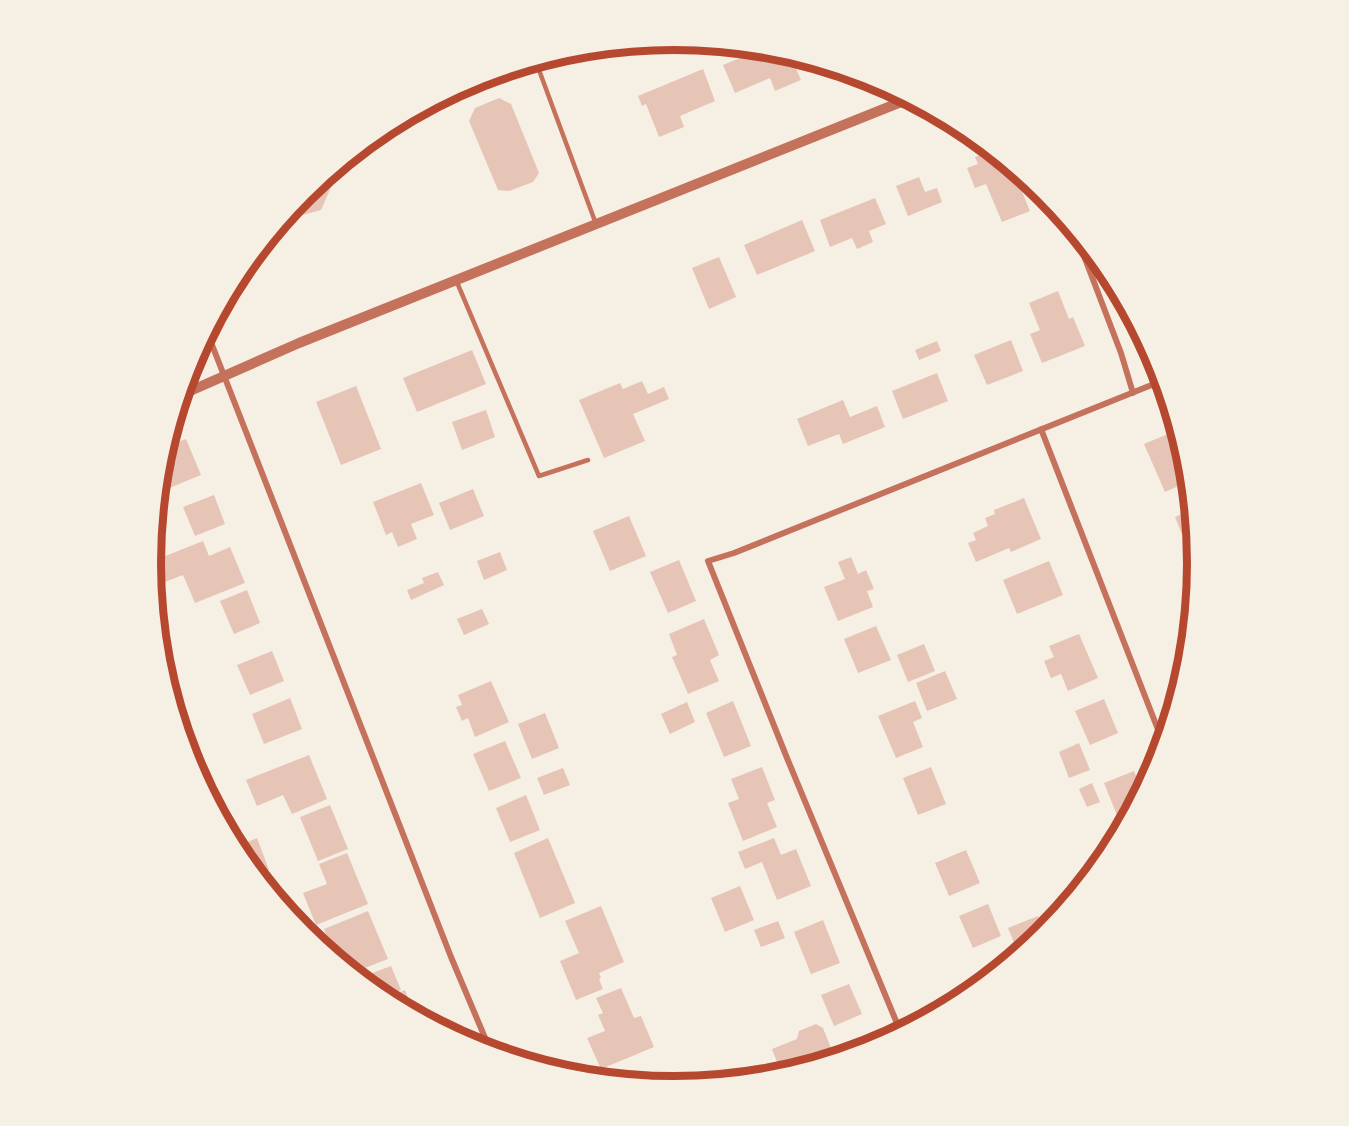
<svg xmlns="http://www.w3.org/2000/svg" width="1349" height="1126" viewBox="0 0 1349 1126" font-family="'Exo 2',sans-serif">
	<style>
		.building { fill: #e6c5b7 }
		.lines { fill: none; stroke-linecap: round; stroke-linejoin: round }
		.service { stroke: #c5725c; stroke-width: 4.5 }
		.minor { stroke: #c5725c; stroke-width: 6 }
		.tertiary { stroke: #c5725c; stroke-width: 10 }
		.rim { fill: none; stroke: #b5482f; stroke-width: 8 }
	</style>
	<rect width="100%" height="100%" fill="#f6efe4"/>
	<path class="building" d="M764 48 789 53 801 80 775 91 770 78 735 93 723 65Z
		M814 60 821 63 832 66 819 71Z
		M703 69 715 101 680 116 684 127 659 137 646 104 642 106 638 96Z
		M499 98 511 104 539 173 533 182 509 191 498 190 469 121 475 108Z
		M993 150 1018 170 1014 172 1030 211 1002 222 986 184 975 188 967 168 978 164 975 157Z
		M342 162 321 210 280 221 304 192Z
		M919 177 925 192 937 188 942 202 908 216 896 186Z
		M875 198 886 224 869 231 873 242 857 249 852 238 830 247 820 220Z
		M802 220 815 251 757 275 744 245Z
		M719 257 736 297 709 309 692 268Z
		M1058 291 1069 319 1073 317 1085 346 1042 363 1030 334 1040 330 1029 303Z
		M1011 340 1023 371 987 385 974 355Z
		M937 341 941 351 919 360 915 350Z
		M472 350 486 384 417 412 403 378Z
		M937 373 948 401 903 419 892 391Z
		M642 381 648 394 664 387 669 399 633 414 645 441 604 458 579 400 620 383 623 389Z
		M356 386 381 449 341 465 316 402Z
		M843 400 850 417 877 406 885 427 843 444 839 434 808 446 797 419Z
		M486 410 495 437 462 450 452 422Z
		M1168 434 1171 440 1181 436 1188 461 1190 481 1165 492 1144 444Z
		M186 439 201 475 157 493 161 460 165 447Z
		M421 483 434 515 411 524 417 539 398 547 392 532 386 535 373 502Z
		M473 489 484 516 450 530 439 503Z
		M214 495 225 524 195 536 183 507Z
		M1024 498 1041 539 1011 552 1009 548 976 562 968 543 976 540 973 533 988 526 985 518 995 514 994 510Z
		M1193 509 1198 557 1192 559 1175 517Z
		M629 516 646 556 610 571 593 531Z
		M203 541 209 556 230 547 245 583 195 603 183 575 162 583 153 561Z
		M500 552 507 570 484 580 477 561Z
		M851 557 858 574 866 570 874 589 867 591 873 607 838 621 824 587 845 579 838 562Z
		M679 560 696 601 668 613 650 572Z
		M1049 561 1063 595 1017 614 1003 580Z
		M438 572 444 585 411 600 407 590 424 583 422 578Z
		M247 590 260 623 234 634 220 601Z
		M482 609 489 624 464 635 457 619Z
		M704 619 719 655 710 660 719 681 688 694 672 657 677 655 669 634Z
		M876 626 891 660 858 673 844 639Z
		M1079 634 1098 678 1068 691 1061 674 1051 678 1044 661 1054 657 1049 646Z
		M924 644 935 671 908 682 897 655Z
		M272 651 284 681 250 695 237 665Z
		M945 671 957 699 927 711 916 683Z
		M491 681 509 722 475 737 468 718 462 721 456 707 462 705 458 695Z
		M290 698 302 729 264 744 252 714Z
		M1104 699 1118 733 1090 745 1075 711Z
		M733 701 751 746 724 757 706 713Z
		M915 701 922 718 913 722 923 747 896 758 878 716Z
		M687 702 695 722 670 734 661 714Z
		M545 713 559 748 532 759 518 724Z
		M505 741 521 778 489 791 473 754Z
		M1079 743 1090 770 1069 778 1059 752Z
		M309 755 327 799 292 814 283 795 257 806 246 780Z
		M762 767 775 800 767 803 777 827 743 841 728 803 739 799 731 779Z
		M931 767 946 804 918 815 903 778Z
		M563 768 570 785 544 795 537 778Z
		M1134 771 1143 793 1123 830 1104 783Z
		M1092 783 1100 802 1087 807 1079 789Z
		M526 795 540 830 510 842 496 808Z
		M330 805 348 849 318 861 300 817Z
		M257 838 269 870 256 875 235 847Z
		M548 838 575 903 540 918 514 853Z
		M774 838 781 855 796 849 811 886 777 900 762 862 745 869 738 852Z
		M966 850 980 883 949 896 935 863Z
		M347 853 368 904 316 925 303 893 327 884 319 864Z
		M740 886 754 920 725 932 711 898Z
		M988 904 1001 936 973 948 959 916Z
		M601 906 624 962 599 973 601 978 599 979 603 989 576 1000 560 961 579 953 565 921Z
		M368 911 388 959 352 973 336 960 324 929Z
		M1038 916 1045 933 1019 955 1008 928Z
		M823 920 840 963 811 974 794 932Z
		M778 921 785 938 761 947 754 930Z
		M315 932 322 948 306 935Z
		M391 966 401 990 382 998 359 978Z
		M849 984 862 1014 834 1026 821 995Z
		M621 988 634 1018 641 1016 654 1047 601 1069 587 1038 605 1031 598 1015 603 1013 596 998Z
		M405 990 415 1016 383 999Z
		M816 1024 823 1028 834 1056 782 1075 772 1049 797 1039 799 1031Z
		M639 1077 642 1084 625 1082Z"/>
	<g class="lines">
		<path class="service" d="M523 64 539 70 596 224
			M456 280 539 476 588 460"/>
		<path class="minor" d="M1073 227 1121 353 1133 393
			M207 332 451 957 491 1052
			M1041 429 1164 745
			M901 1033 787 758 708 561 734 553 1164 380"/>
		<path class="tertiary" d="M181 395 299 343 911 98"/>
	</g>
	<path d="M0 0H1349V1126H0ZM161 563a513 513 0 1 1 1026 0a513 513 0 1 1-1026 0Z" fill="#f6efe4" fill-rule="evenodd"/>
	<path class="rim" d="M161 563a513 513 0 1 1 1026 0a513 513 0 1 1-1026 0Z"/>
</svg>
